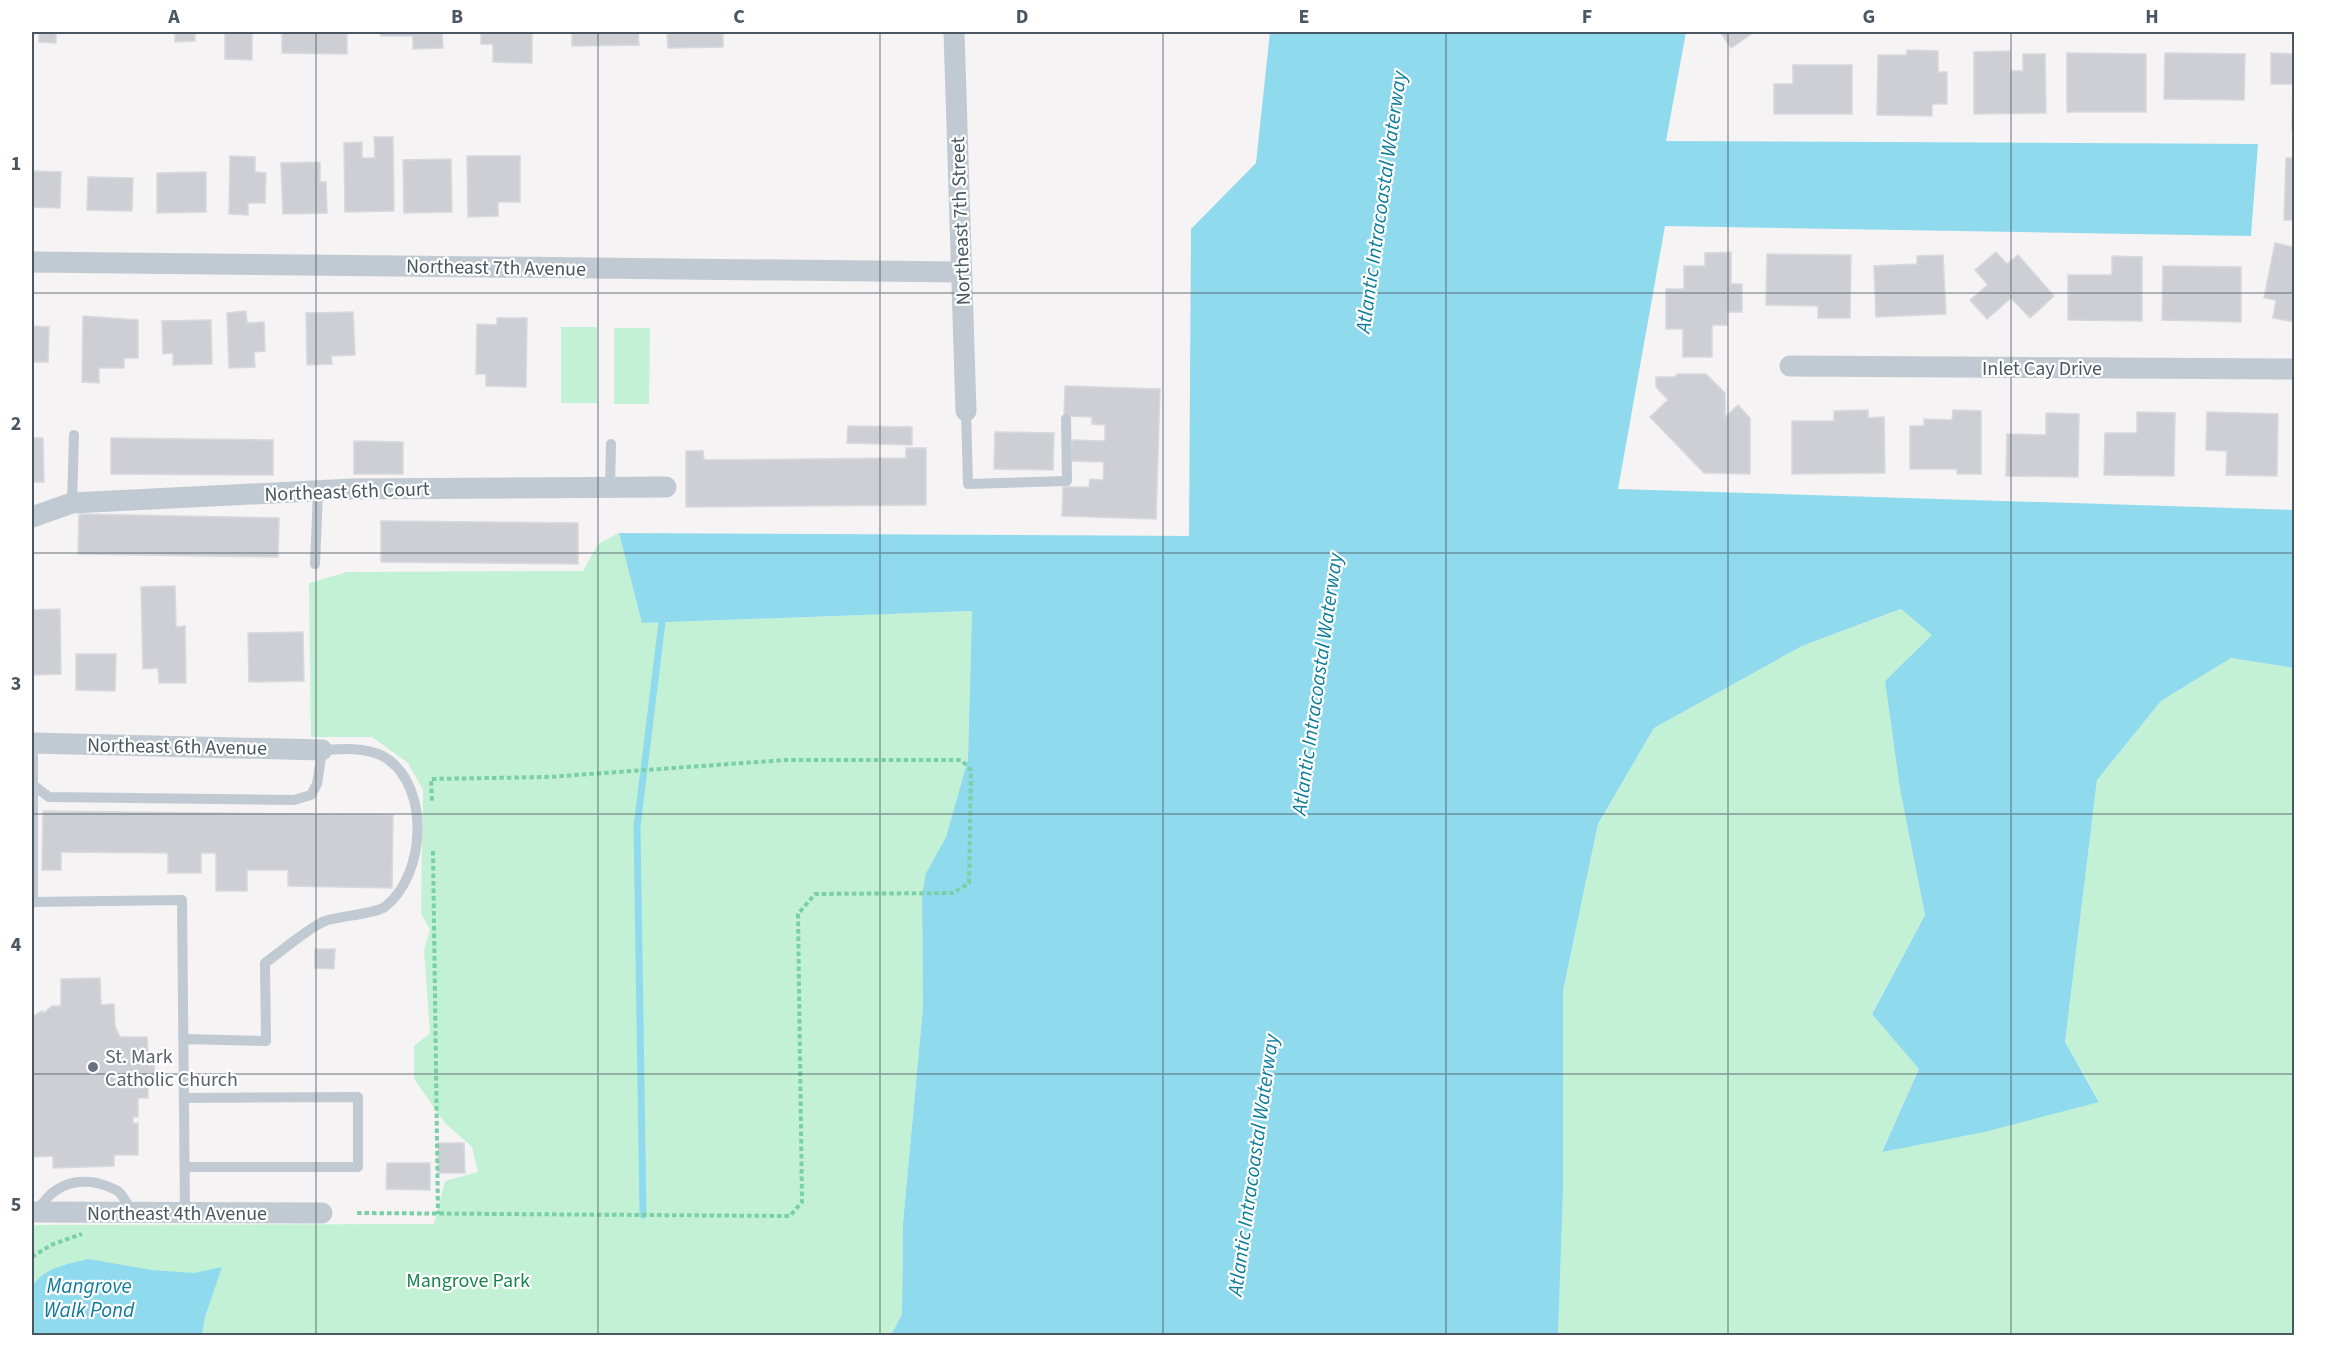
<svg xmlns="http://www.w3.org/2000/svg" width="2326" height="1367" viewBox="0 0 2326 1367" font-family="'Source Sans 3',sans-serif">
	<style>
		.green { fill: #c3f1d5 }
		.water { fill: #90daee }
		.lines { fill: none; stroke-linecap: round; stroke-linejoin: round }
		.stream { stroke: #90daee; stroke-width: 7 }
		.building { fill: #cdcfd5; stroke: #d7d9de; stroke-width: 1.5 }
		.path { stroke: #7ad0a6; stroke-width: 4; stroke-dasharray: 4.5 3; stroke-linecap: butt }
		.lane { stroke: #c1cad2; stroke-width: 10 }
		.street { stroke: #c1cad2; stroke-width: 21 }
		.grid { fill: none; stroke: #4a5661; stroke-width: 1.5; stroke-opacity: 0.55 }
		.worship-dot { fill: #6b7280; stroke: #fff; stroke-width: 2 }
		.labels { text-anchor: middle; stroke-width: 4.5; stroke-linejoin: round; paint-order: stroke }
		.street-label { font-size: 20px; fill: #4a5661; stroke: #fff }
		.worship-label { font-size: 20px; fill: #5b616d; stroke: #fff; text-anchor: start }
		.park-label { font-size: 20px; fill: #17864f; stroke: #fff }
		.water-label { font-size: 21px; font-style: italic; fill: #0c7c9b; stroke: #fff }
		.neatline { fill: none; stroke: #4a5661; stroke-width: 2 }
		.grid-label { font-size: 20px; text-anchor: middle; font-weight: bold; fill: #4a5661 }
	</style>
	<rect width="100%" height="100%" fill="#f5f3f3"/>
	<path class="green" d="M561 327H597V403H561Z
		M614 328H650L649 404H614Z
		M619 533 643 623 972 611 968 759 946 837 926 873 922 894 923 1007 903 1223 902 1314 891 1335H32V1225L434 1224 445 1181 478 1172 472 1147 445 1123 414 1079V1046L430 1033 424 950 430 930 421 914 423 790 408 763 372 737H311L309 583 347 572 583 571 598 544Z
		M1902 609 1933 635 1885 681 1900 789 1925 915 1872 1013 1919 1069 1882 1152 2099 1101 2065 1042 2097 780 2161 701 2231 658 2294 668V1335L1558 1336 1563 1193V991L1598 824 1654 728 1802 646Z"/>
	<path class="water" d="M1270 32H1686L1666 141 2258 144 2251 236 1665 226 1618 489 2294 510V668L2231 658 2161 701 2097 780 2065 1042 2099 1102 1984 1132 1882 1152 1919 1069 1872 1014 1925 915 1900 789 1885 681 1932 635 1901 609 1802 646 1654 728 1598 824 1563 991V1193L1558 1335H891L902 1314 903 1223 923 1007 922 894 926 873 946 837 968 759 972 611 642 623 619 533 1189 536 1191 229 1256 163Z
		M88 1259 152 1270 194 1273 222 1267 205 1317 202 1335H32C32 1322 28 1302 32 1289 39 1268 69 1264 88 1259Z"/>
	<g class="lines">
		<path class="stream" d="M643 1215 637 827 662 622"/>
	</g>
	<path class="building" d="M39 32H56V43L39 42Z
		M175 32H195V41L175 42Z
		M225 32H252V60L225 59Z
		M282 32H347V54L282 53Z
		M380 32H442L443 48 413 49V36H381Z
		M481 32H532V63L493 62V44H481Z
		M572 32H638L639 45 572 46Z
		M667 32H723V47L668 48Z
		M1720 32H1754L1731 48Z
		M1907 50 1938 51V72H1947V104H1932V116L1877 115 1878 55H1907Z
		M2010 51V71H2023V54H2045L2046 113 1974 114V52Z
		M2067 53 2146 54V112H2067Z
		M2165 53 2245 54 2244 100 2164 99Z
		M2271 53 2294 54V129H2292L2293 84H2271Z
		M1793 65H1852V114H1774V84H1793Z
		M374 137H393L394 211 345 212 344 143 362 142V158H375Z
		M230 156 255 157V172L266 173 265 203H248V215L229 214Z
		M467 156H520V202H498V216L468 217Z
		M2286 158H2294V220H2284Z
		M451 159 452 212 404 213 403 160Z
		M320 162V182H326L327 213 283 214 281 163Z
		M32 171 61 172 60 208 32 207Z
		M206 172V212L157 213V173Z
		M88 177 133 178 132 211 87 210Z
		M2275 243 2294 247V322L2273 318 2276 300 2264 298Z
		M1731 252V284H1742V312H1727V325H1712V357H1683V329H1666V289H1684V266H1705V253Z
		M1996 252 2007 264 2018 255 2054 296 2030 318 2011 298 1987 319 1970 300 1988 285 1975 270Z
		M1767 254 1851 255 1850 318H1818V306L1766 305Z
		M1943 255 1946 314 1876 317 1874 266 1917 264V256Z
		M2112 256 2142 257V321L2068 320V275H2112Z
		M2163 266 2241 267V322L2162 320Z
		M246 311 247 323 264 322 265 351 254 352 255 367 229 368 227 313Z
		M353 312 355 355 331 356 332 364 307 365 306 313Z
		M83 316 138 320V358H124V368H99V383L82 382Z
		M497 318H527L526 387 486 386V374H476L477 324 497 325Z
		M211 320 212 364 173 365V353L163 354 162 321Z
		M32 326 49 327 48 362H32V375Z
		M1678 374H1706L1725 393V417L1738 405 1750 418V474L1704 473 1650 417 1668 400 1656 387V377H1674Z
		M1065 386 1160 389 1156 519 1062 516 1063 487H1089L1090 479 1103 480 1104 462 1071 461 1072 440 1105 441V425L1092 424V417L1064 416Z
		M1868 410V418L1884 417 1885 473 1792 474V421H1834V411Z
		M1953 410 1981 411V474H1957V469H1910V426H1924V419L1952 420Z
		M2137 412 2175 413 2174 476 2104 475 2105 433H2137Z
		M2207 412 2278 414 2277 476 2226 475 2227 451 2206 450Z
		M2046 413 2079 414 2078 477 2006 476 2007 434 2046 435Z
		M848 426 912 427V445L847 443Z
		M995 432 1054 433 1053 470 994 469Z
		M32 438H43L44 482H32Z
		M111 438 273 440V475L111 474Z
		M354 441 403 442V474H354Z
		M906 448H926V505L686 507V451H703L704 460 906 458Z
		M79 514 279 518 278 557 78 554Z
		M381 521 578 523V564L381 562Z
		M175 586 176 627 185 626 186 683H159L158 668 143 669 141 587Z
		M32 603V610L60 609 61 674 33 675V683H32Z
		M303 632 304 681 249 682 248 633Z
		M76 654H116L115 691 76 690Z
		M43 811 393 815 392 888 288 886V870H247V891H216V853H201V873H168V853L61 852V870H42Z
		M315 949H335L334 969 315 968Z
		M100 978 101 1005 114 1004 115 1026 120 1037H147L148 1057 154 1056 155 1078H148V1098H138V1117H133V1124L138 1123V1155H114V1166L53 1168V1156L32 1157V1017L42 1011 44 1013 52 1006H61V979Z
		M438 1143H464L465 1173H438Z
		M387 1163H430V1190L386 1189Z"/>
	<g class="lines">
		<path class="path" d="M433 851 438 1214
			M357 1213 790 1216 802 1202 798 914 815 894 953 893 969 883 971 770 961 760H785L548 777 431 779 432 802
			M32 1257 51 1245 82 1234"/>
		<path class="lane" d="M966 411 968 484 1067 481 1066 419
			M610 487 611 444
			M72 503 74 435
			M315 564 318 491
			M33 785 49 797 294 800 311 795 317 784 322 750C343 749 371 746 389 760 430 791 425 874 386 906 377 914 338 916 325 921 311 926 279 953 265 963L266 1041 183 1039
			M32 902 182 900 185 1212
			M33 902V743
			M184 1098 358 1097V1167H185
			M37 1212C50 1189 70 1178 97 1183 104 1185 114 1188 119 1192 124 1197 128 1206 133 1212"/>
		<path class="street" d="M954 32 966 411
			M32 262 961 272
			M1790 366 2294 369
			M32 517 72 503 352 489 666 487
			M32 743 322 750
			M32 1212 322 1213"/>
	</g>
	<path class="grid" d="M316 32V1336M598 32V1336M880 32V1336M1163 32V1336M1446 32V1336M1728 32V1336M2011 32V1336M32 293H2294M32 553H2294M32 814H2294M32 1074H2294"/>
	<circle class="worship-dot" cx="93" cy="1067" r="6"/>
	<g class="labels">
		<g class="street-label">
			<text transform="translate(960 221) rotate(-92)" y="7">Northeast 7th Street</text>
			<text transform="translate(496 267) rotate(1)" y="7">Northeast 7th Avenue</text>
			<text x="2042" y="375">Inlet Cay Drive</text>
			<text transform="translate(347 491) rotate(-2)" y="7">Northeast 6th Court</text>
			<text transform="translate(177 746) rotate(1)" y="7">Northeast 6th Avenue</text>
			<text x="177" y="1220">Northeast 4th Avenue</text>
		</g>
		<g class="worship-label">
			<text x="105" y="1063">St. Mark<tspan x="105" dy="23">Catholic Church</tspan></text>
		</g>
		<g class="park-label">
			<text x="468" y="1287">Mangrove Park</text>
		</g>
		<g class="water-label">
			<text transform="translate(1381 202) rotate(-82)" y="7">Atlantic Intracoastal Waterway</text>
			<text transform="translate(1317 684) rotate(-82)" y="7">Atlantic Intracoastal Waterway</text>
			<text transform="translate(1253 1165) rotate(-82)" y="7">Atlantic Intracoastal Waterway</text>
			<text x="89" y="1293">Mangrove<tspan x="89" dy="24">Walk Pond</tspan></text>
		</g>
	</g>
	<rect width="2326" height="1367" fill="none" stroke="#ffffff" stroke-width="66"/>
	<rect x="33" y="33" width="2260" height="1301" class="neatline"/>
	<g class="grid-label">
		<text x="174" y="23">A</text>
		<text x="457" y="23">B</text>
		<text x="739" y="23">C</text>
		<text x="1022" y="23">D</text>
		<text x="1304" y="23">E</text>
		<text x="1587" y="23">F</text>
		<text x="1869" y="23">G</text>
		<text x="2152" y="23">H</text>
		<text x="16" y="170">1</text>
		<text x="16" y="430">2</text>
		<text x="16" y="690">3</text>
		<text x="16" y="951">4</text>
		<text x="16" y="1211">5</text>
	</g>
</svg>
